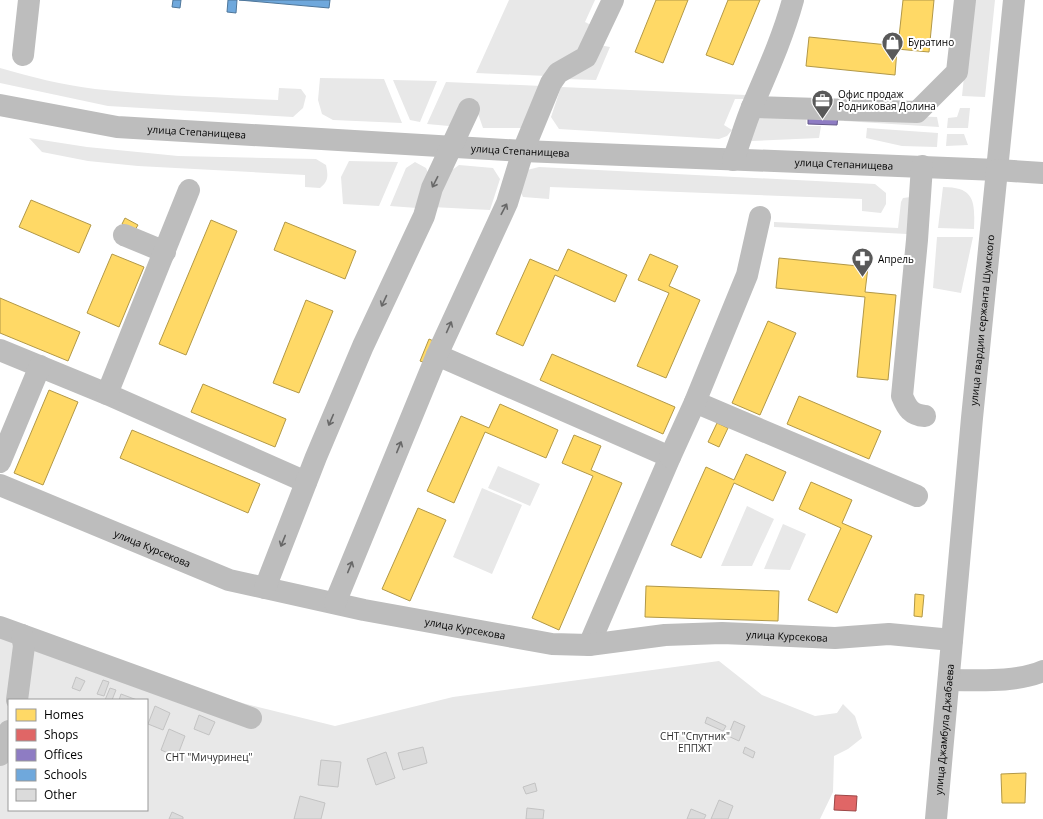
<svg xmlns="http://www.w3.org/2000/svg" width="1043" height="819" viewBox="0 0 1043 819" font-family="'Open Sans',sans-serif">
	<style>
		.green { fill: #e8e8e8; fill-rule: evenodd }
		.homes { fill: #ffd966; stroke: #b29847 }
		.shops { fill: #e06666; stroke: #9d4747 }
		.offices { fill: #8e7cc3; stroke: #635788 }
		.schools { fill: #6fa8dc; stroke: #4e769a }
		.building { fill: #dbdbdb; stroke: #c3c3c3 }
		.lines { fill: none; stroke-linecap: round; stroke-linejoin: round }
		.minor { stroke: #bdbdbd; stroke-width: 22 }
		.major { stroke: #bdbdbd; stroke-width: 22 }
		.oneway { stroke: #686868 }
		.labels { text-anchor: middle; stroke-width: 4; stroke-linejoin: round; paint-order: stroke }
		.poi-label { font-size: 10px; fill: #000; stroke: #fff; text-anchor: start }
		.street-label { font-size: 10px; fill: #000; stroke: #fff }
		.park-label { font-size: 10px; fill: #2c2c2c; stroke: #fff }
	</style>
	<rect width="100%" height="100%" fill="#fff"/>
	<path class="green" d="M509 0H595L585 22 593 26 581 55 546 76 476 73Z
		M972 0H995L985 97 962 96Z
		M599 45 610 47 596 80 565 79Z
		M0 68C31 77 63 85 95 89 156 96 217 97 278 100L279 88 301 89 306 96 303 108 293 117 108 106 0 83Z
		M320 78 384 79 402 123 333 120 322 114 318 100Z
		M393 80 437 81 420 122 410 120Z
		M446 82 543 86 522 128H483L475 105 449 126 427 124Z
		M561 87 746 95 745 99H735L724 125 732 130 727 136 719 139 559 129 551 117Z
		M960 108H970L968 128H947L948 118 957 117Z
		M758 112H807L806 126H821L819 138 752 141 747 137Z
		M844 114 937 117 939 127 844 121Z
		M867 128 938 133 937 147 902 146 866 138Z
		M947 134H964L968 145 946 146Z
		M29 138 87 147 178 156 316 159 326 165C328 175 329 181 320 188L305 187V175L138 166 88 161 42 152Z
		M349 161 398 162 379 206 343 204 341 177Z
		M415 162 426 168 429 175 417 208 390 206 406 168Z
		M459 165 493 168 500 179 490 210 432 207 448 173Z
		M539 167 875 184 886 193V204L881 213 862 211V199L550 187 549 199 523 197 518 186 523 171Z
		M943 187C975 187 975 202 974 229L938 228Z
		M911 197 907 234 774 227V222L898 228 901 202 903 198Z
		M937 237H973L961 293 933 288Z
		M498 466 540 484 530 506 488 488Z
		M482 488 522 505 492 574 453 557Z
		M747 506 774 519 752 566H721Z
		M783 524 806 534 790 570 764 569Z
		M0 617 159 677 246 704 335 726 453 697 719 661 762 695 815 716 837 713 843 704 855 716 862 738 848 749 834 756 833 792 820 819H0ZM9 700H147V810H9Z"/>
	<path class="homes" d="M656 0H688L663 63 635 52Z
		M728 0H760L733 65 706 55Z
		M903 0H934L929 52 897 49 895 75 806 66 809 37 898 46Z
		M31 200 91 225 79 253 19 227Z
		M125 218 138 225 135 230 122 224Z
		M211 220 237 231 186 355 159 344Z
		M285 222 356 251 345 279 274 250Z
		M568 249 627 275 615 302 555 275 523 346 496 334 530 259 558 271Z
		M112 254 144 267 119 327 87 313Z
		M650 254 678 266 669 286 700 300 666 378 637 366 669 293 638 280Z
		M779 258 868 267 865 292 896 295 888 380 857 377 865 297 776 288Z
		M0 298 80 332 68 361 0 333Z
		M306 300 333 311 299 393 273 383Z
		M768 321 796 333 760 415 732 403Z
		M429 339 436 342 428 364 420 361Z
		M552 354 675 407 663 434 540 380Z
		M203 384 286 419 275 447 191 412Z
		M49 390 78 402 43 485 14 473Z
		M799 396 881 431 869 459 787 424Z
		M500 404 558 430 546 458 485 432 454 503 427 491 461 416 489 428Z
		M717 423 728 428 719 447 708 442Z
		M132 430 260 484 248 513 120 458Z
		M574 435 601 446 591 470 622 483 559 630 532 618 593 476 562 463Z
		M746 454 786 472 773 501 734 483 701 558 671 545 706 467 734 480Z
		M811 482 852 500 842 523 872 536 837 613 808 600 841 528 799 509Z
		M418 508 446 520 410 601 382 589Z
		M646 586 779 591 778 621 645 617Z
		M915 594 924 595 922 617 914 616Z
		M1026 773 1025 803H1002L1001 774Z"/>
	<path class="shops" d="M835 795 857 796 856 811 834 810Z"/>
	<path class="offices" d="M808 116H838L837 125 808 124Z"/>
	<path class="schools" d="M173 0H181L180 8 172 7Z
		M228 0H237L236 13 227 12Z
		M239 0H330L329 8Z"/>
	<path class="building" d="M76 677 85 681 80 691 72 688Z
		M103 680 109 682 104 696 97 694Z
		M110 688 116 690 112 700H105Z
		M121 694 137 700H119Z
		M155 706 170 713 163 730 148 724Z
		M199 715 215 722 209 735 194 729Z
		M707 717 726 726 723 731 705 723Z
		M734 721 745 726 739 741 728 736Z
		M169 729 185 736 177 757 161 750Z
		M423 747 427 763 403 770 398 753Z
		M745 747 755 752 753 758 743 753Z
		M386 752 395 778 376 785 367 759Z
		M321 760 341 762 338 787 318 785Z
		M535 783 537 791 526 794 523 787Z
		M300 796 325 803 321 819H294Z
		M719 800 733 806 728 819H711Z
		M527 808 544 810 543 819H526Z
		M691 809 706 815 704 819H687Z
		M172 812 183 817V819H169Z"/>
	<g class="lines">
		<g class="minor">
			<path d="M23 55 29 0"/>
			<path id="s1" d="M0 105 117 127 523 151 997 170 1014 0"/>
			<path d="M752 107 917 112 957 72 965 0"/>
			<path d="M733 160C740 142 745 124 752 107 767 72 783 37 793 0"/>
			<path d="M922 166 917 240 902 396C907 408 911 415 925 416"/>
			<path d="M124 235 165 252"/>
			<path d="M0 350 107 394 306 482"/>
			<path d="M437 355 670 457 589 645"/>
			<path d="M107 394 189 190"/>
			<path d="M695 402 917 496"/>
			<path d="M670 457 695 402 747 275 760 217"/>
			<path d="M0 462 40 366"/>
			<path id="s2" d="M0 485 229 580 364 610 552 644 589 645 665 635 722 633 835 638 889 634 952 640"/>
			<path d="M265 588 316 457 363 346 424 216 432 188 469 109"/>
			<path d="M335 603 437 355 507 203 523 151 551 83 558 73 586 57 613 0"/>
			<path d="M0 627 251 718"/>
			<path d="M949 680C979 680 1015 683 1043 671"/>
			<path d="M17 700 24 646 22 635"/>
			<path d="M0 755 9 731"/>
		</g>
		<path class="major" id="s3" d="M936 819 972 418 997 170 1043 173"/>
	</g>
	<defs><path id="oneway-shaft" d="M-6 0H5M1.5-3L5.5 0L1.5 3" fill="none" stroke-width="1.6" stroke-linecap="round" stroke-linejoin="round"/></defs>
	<g class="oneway">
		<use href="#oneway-shaft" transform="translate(435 182) rotate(117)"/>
		<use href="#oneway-shaft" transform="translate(504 209) rotate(-62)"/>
		<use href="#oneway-shaft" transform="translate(384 301) rotate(115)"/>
		<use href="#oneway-shaft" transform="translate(449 327) rotate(-66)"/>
		<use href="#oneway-shaft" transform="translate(331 420) rotate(113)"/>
		<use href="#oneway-shaft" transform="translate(399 447) rotate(-68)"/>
		<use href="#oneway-shaft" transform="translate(283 541) rotate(112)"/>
		<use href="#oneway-shaft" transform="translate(350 567) rotate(-68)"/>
	</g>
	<defs>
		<symbol id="shop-pin" viewBox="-11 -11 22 30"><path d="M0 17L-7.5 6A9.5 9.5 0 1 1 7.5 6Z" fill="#595959" stroke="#fff"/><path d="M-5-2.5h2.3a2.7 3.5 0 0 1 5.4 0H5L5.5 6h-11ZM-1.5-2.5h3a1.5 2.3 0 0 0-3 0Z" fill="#fff"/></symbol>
		<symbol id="office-pin" viewBox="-11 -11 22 30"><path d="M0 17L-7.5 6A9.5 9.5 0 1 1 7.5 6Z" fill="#595959" stroke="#fff"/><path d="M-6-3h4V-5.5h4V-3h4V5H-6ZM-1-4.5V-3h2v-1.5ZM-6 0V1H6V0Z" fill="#fff"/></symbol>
		<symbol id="pharmacy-pin" viewBox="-11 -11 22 30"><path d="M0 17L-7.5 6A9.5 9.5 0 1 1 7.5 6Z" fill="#595959" stroke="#fff"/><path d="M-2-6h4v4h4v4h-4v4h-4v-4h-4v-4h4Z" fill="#fff"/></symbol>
	</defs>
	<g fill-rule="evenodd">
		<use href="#shop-pin" x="880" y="30" width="25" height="34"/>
		<use href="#office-pin" x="810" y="88" width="25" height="34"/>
		<use href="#pharmacy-pin" x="850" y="246" width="25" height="34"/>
	</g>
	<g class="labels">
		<g class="poi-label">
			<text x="908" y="46">Буратино</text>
			<text x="838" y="98">Офис продаж<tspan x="838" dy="12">Родниковая Долина</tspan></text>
			<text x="878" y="263">Апрель</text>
		</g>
		<g class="street-label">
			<text dy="4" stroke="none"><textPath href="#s1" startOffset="199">улица Степанищева</textPath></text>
			<text dy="4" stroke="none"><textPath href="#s1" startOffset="523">улица Степанищева</textPath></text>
			<text dy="4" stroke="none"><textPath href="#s1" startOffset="847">улица Степанищева</textPath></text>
			<text dy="4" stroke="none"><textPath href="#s3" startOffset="501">улица гвардии сержанта Шумского</textPath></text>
			<text dy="4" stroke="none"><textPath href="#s2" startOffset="165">улица Курсекова</textPath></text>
			<text dy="4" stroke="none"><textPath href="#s2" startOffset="489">улица Курсекова</textPath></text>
			<text dy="4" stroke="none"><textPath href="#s2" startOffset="813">улица Курсекова</textPath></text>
			<text dy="4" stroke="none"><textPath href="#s3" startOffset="90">улица Джамбула Джабаева</textPath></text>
		</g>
		<g class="park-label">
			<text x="695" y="740">СНТ "Спутник"<tspan x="695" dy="12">ЕППЖТ</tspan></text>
			<text x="209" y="761">СНТ "Мичуринец"</text>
		</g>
	</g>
	<rect x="8" y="699" width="140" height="112" fill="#ffffff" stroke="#999999"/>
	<rect x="16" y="709" width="20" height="12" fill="#ffd966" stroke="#999999"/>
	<text x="44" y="719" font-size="12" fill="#000000">Homes</text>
	<rect x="16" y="729" width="20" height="12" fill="#e06666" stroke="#999999"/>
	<text x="44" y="739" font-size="12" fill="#000000">Shops</text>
	<rect x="16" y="749" width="20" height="12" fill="#8e7cc3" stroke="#999999"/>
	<text x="44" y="759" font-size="12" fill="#000000">Offices</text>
	<rect x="16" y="769" width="20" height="12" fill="#6fa8dc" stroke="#999999"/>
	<text x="44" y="779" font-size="12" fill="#000000">Schools</text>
	<rect x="16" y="789" width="20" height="12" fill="#dbdbdb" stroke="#999999"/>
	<text x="44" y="799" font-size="12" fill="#000000">Other</text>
</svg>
